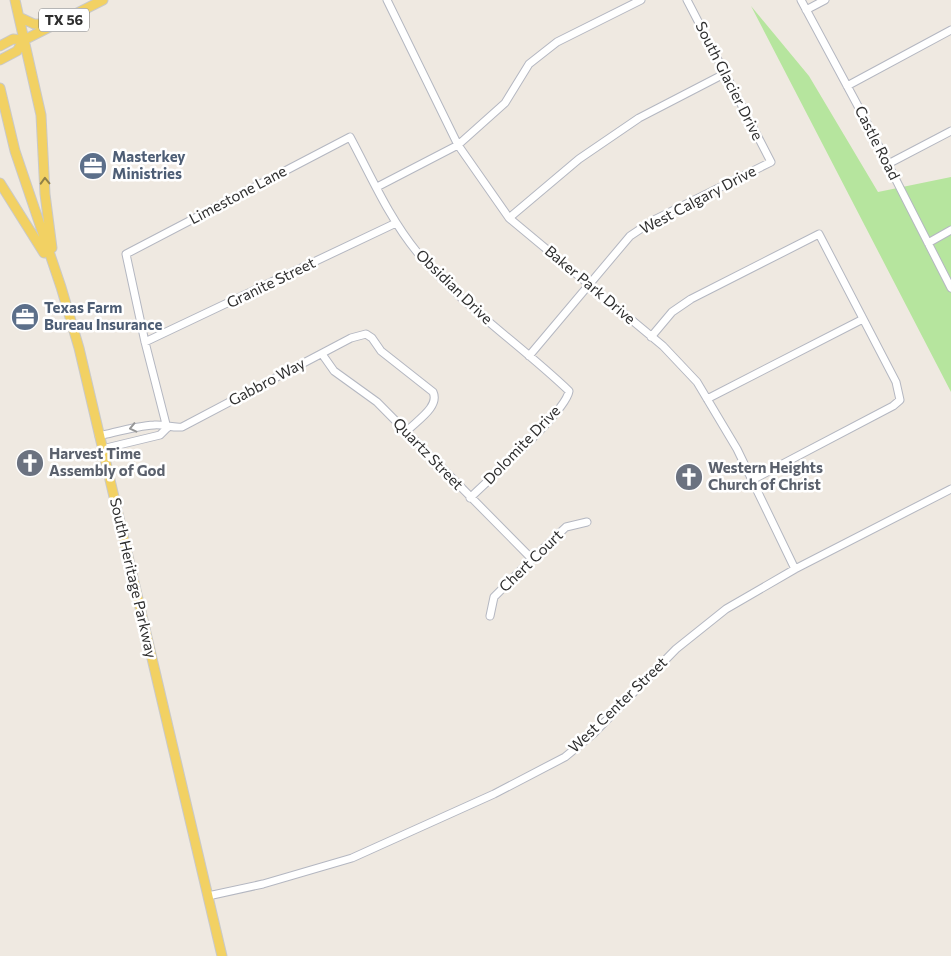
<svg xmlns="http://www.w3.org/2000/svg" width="951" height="956" viewBox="0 0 951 956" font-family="Commissioner,sans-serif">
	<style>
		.green { fill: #b6e59e }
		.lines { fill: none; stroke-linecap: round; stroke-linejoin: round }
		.minor-casing { stroke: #b4b7c1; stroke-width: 9 }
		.major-casing { stroke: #c9c9c9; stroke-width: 11 }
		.minor { stroke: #fff; stroke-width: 7 }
		.major { stroke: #f2d163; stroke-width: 9 }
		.oneway { stroke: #908048 }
		.oneway2 { stroke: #969696 }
		.labels { text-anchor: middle; stroke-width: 5; stroke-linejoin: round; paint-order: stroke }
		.shield { fill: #fff; stroke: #6d6d6d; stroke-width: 1 }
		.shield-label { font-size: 14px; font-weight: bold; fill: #2e2e2e }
		.street-label { font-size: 15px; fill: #2e2e2e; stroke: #fff }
		.service-label { font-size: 15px; font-weight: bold; fill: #4e5e75; stroke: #fff; text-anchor: start }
		.worship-label { font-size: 15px; font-weight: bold; fill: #5b616d; stroke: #fff; text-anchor: start }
	</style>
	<rect width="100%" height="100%" fill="#efe9e1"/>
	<path class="green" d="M751 6 809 76 878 192 951 177V392Z"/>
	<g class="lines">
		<defs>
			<path id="minor" d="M387 0 458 145 509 218 663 346 697 382 737 449 795 569
				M801 0 866 121 951 288
				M806 10 825 0
				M847 86 951 30
				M888 164 951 131
				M377 187 458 145 505 103 529 64 557 42 641 0
				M509 218 579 159 639 118 724 74
				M928 243 951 230
				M651 337 672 312 691 299 819 234 896 382 900 400 893 406 752 480
				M145 342 396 223
				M322 354 334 371 377 402 532 559
				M529 356 630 236 654 220 771 162 687 0
				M707 399 863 319
				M167 428 145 342 126 254 350 137C371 176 389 218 417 252 461 305 520 344 569 391 566 412 489 479 470 498
				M99 436C117 432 136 426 154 425 163 424 172 428 182 427L351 338 366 334 372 338 381 351 433 392C440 407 416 421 406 432
				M102 449 160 435 167 428
				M490 616 494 597 532 559 566 527 587 522
				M208 896 263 884 352 858 494 794 565 757 593 734 676 649 726 609 795 569 951 489"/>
			<path id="major" d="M15 0 41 115 45 194 52 248
				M19 17 34 24H53
				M0 46 13 39 24 40
				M0 60 17 51 24 40 103 0
				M0 88 15 151 61 287 79 348 222 956
				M0 183 44 253"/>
		</defs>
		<use href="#minor" class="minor-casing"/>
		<use href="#major" class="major-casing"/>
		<use href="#minor" class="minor"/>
		<use href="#major" class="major"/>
	</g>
	<defs><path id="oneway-chevron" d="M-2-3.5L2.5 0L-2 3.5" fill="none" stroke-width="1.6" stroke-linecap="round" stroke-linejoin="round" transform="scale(1.25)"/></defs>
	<use class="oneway" href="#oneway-chevron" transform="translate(45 181) rotate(-92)"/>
	<use class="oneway2" href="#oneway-chevron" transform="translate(133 428) rotate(167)"/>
	<defs>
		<symbol id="office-disc" viewBox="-11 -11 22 22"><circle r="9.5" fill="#5c6f8a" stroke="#fff"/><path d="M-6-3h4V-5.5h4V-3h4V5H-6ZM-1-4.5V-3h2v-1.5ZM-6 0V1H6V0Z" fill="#fff"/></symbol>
		<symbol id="church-disc" viewBox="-11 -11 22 22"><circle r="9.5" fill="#6b7280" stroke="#fff"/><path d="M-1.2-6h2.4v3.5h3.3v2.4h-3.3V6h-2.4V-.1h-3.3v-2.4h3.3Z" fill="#fff"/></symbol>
	</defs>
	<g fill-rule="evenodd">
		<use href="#office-disc" x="77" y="150" width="32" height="32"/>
		<use href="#office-disc" x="9" y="301" width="32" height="32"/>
		<use href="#church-disc" x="14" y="447" width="32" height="32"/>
		<use href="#church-disc" x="673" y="461" width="32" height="32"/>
	</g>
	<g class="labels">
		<rect class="shield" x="39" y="8.5" width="50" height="23" rx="4"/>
		<g class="shield-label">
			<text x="64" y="25">TX 56</text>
		</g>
		<g class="street-label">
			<text transform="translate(729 81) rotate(63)" y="5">South Glacier Drive</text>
			<text transform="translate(877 143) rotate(63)" y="5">Castle Road</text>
			<text transform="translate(238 195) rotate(-28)" y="5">Limestone Lane</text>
			<text transform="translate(698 200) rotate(-28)" y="5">West Calgary Drive</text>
			<text transform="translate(271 283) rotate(-26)" y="5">Granite Street</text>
			<text transform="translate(590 285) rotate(40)" y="5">Baker Park Drive</text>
			<text transform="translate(454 287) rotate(44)" y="5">Obsidian Drive</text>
			<text transform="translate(267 382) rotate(-28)" y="5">Gabbro Way</text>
			<text transform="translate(522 445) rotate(-46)" y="5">Dolomite Drive</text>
			<text transform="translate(428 454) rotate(46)" y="5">Quartz Street</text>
			<text transform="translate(531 561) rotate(-44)" y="5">Chert Court</text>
			<text transform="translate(133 578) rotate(77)" y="5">South Heritage Parkway</text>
			<text transform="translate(618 705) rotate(-44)" y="5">West Center Street</text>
		</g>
		<g class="service-label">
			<text x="112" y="162">Masterkey<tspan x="112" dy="17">Ministries</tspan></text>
			<text x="44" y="313">Texas Farm<tspan x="44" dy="17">Bureau Insurance</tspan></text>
		</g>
		<g class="worship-label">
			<text x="49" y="459">Harvest Time<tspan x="49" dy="17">Assembly of God</tspan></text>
			<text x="708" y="473">Western Heights<tspan x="708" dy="17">Church of Christ</tspan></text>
		</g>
	</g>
</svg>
